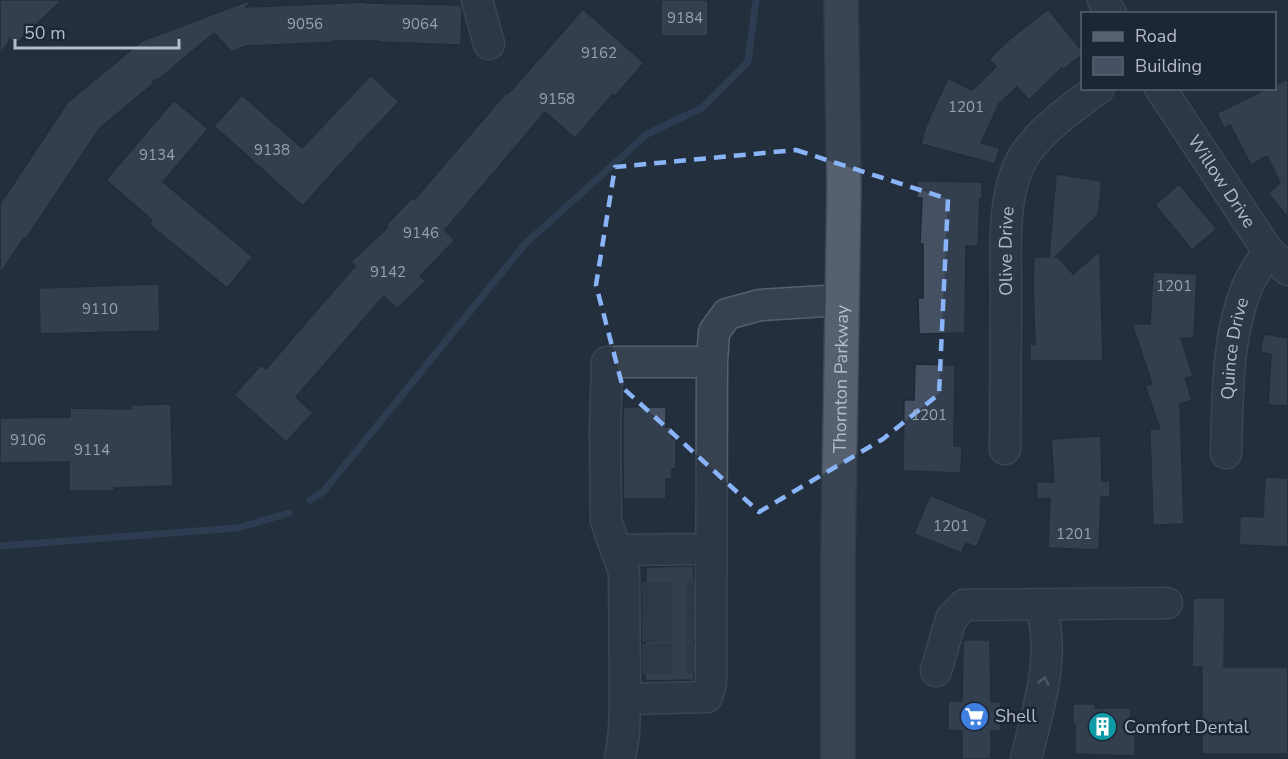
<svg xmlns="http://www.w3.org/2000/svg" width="1288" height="759" viewBox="0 0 1288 759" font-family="'Nunito Sans',sans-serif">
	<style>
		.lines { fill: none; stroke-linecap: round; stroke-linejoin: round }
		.stream { stroke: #394c67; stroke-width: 7 }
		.building { fill: #455162; stroke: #1f2835; stroke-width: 1.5 }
		.minor-tunnel { stroke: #3a4453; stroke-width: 30; stroke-dasharray: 30 15; stroke-linecap: butt }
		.minor-casing { stroke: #565f6c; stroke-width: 33 }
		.major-casing { stroke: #414a57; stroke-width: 36 }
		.minor { stroke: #38414e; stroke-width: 30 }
		.major { stroke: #56606e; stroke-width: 33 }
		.oneway { stroke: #7c8592 }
		.marked { fill: none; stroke: #8ab4f8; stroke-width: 4.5; stroke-dasharray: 12 8; stroke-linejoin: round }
		.labels { text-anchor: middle; stroke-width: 5; stroke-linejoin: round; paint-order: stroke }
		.number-label { font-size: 15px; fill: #98a1af }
		.street-label { font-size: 18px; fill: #b4bcc9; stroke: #1d2633 }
		.poi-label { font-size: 18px; fill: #b4bcc9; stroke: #1d2633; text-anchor: start }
	</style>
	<rect width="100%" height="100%" fill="#242f3e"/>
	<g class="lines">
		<path class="stream" d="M310 500 323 492 525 244 647 134 702 108 748 62 756 0
			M0 546 237 528 289 513"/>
	</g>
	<path class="building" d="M0 0H62L15 45 10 39 0 56Z
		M661 0H708V36H661Z
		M248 1 249 4 246 7 366 2V3L461 5 462 11 461 45 378 42V41H335L336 42 246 46 232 52 214 33 159 79 153 81 154 83 100 128 26 239 24 238 0 274V204L67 103 142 41Z
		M583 9 644 63 615 96 613 94 575 138 545 112 445 230 455 240 420 276 426 281 397 309 384 296 296 397 313 413 286 442 234 395 261 365 266 369 355 266 351 262 388 227 386 225 412 198 414 200 506 93 508 94Z
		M1048 9 1083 52V54L1063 70 1062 68 1029 100 1017 87 999 104 981 143 1000 148 995 164 921 144 925 128 948 78 972 90 996 67 989 59 1010 39Z
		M371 75 399 102 341 163 303 206 214 126 242 95 302 148Z
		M1288 79V218L1268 193 1280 183 1267 156 1251 165 1230 125 1224 128 1217 113 1268 88H1275V85Z
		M174 100 208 129 163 182 253 257 227 288 149 224 152 220 106 180Z
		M1056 174 1102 181 1098 215 1055 257H1058L1073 274 1100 251 1103 361H1030V344H1035L1033 283 1034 257H1049Z
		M917 181 982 182V199H980L978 246H966L965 333 919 334 918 298H923V244H920L922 198H917Z
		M1179 184 1217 229 1192 250 1155 205Z
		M1153 272 1197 274 1194 338H1181L1193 376 1185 378 1192 400 1180 404 1184 524 1153 525 1150 434V429H1160L1145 386 1152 384 1132 324H1150Z
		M159 284 160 331 40 334 39 288Z
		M1264 334 1288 338V406L1268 405 1271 354 1260 352Z
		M915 364 955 365 954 446H962L961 473 903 471 904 400H914Z
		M171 404 173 486 114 488V491H69V462L0 463V418L70 417V408L131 409V405Z
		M623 407H666V427H672V438H676V469H672V479H666V499H623Z
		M1101 436 1102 481H1110V497H1101L1099 550 1048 548 1050 498 1037 499 1036 482H1054L1051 439Z
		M1265 477 1288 478V547L1239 545 1240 516 1263 517Z
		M930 495 988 519 977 547 966 543 961 553 914 534Z
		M694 566V680L645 681 646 567Z
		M1193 598H1225L1224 667H1288V754H1202V667H1192Z
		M963 640H990L991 702H1001V731H991V759H962V731L948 730V701H962Z
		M1073 704H1095V708H1131V731H1135V756L1075 754V724L1073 723Z"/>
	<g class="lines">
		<path class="minor-tunnel" d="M642 597 706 596
			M642 627 705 626
			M642 659 705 658"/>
		<defs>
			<g id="minor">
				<path d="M477 0 489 44"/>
				<path d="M1103 0 1111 14"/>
				<path id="s1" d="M1160 88 1268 251 1288 270"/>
				<path d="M712 362H607L605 430 606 521 624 572 625 699 707 697 711 683 712 362 714 332 727 314 760 305 842 300"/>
				<path id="s2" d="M1005 449C1005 397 1006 346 1006 294 1006 252 1002 206 1018 167 1033 134 1071 109 1099 88"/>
				<path id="s3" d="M1226 453C1228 398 1226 339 1247 287 1252 275 1261 263 1268 251"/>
				<path d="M616 550 711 549"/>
				<path d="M936 671 951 619 964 605 1167 603"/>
				<path d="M620 759 624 733 625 699"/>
				<path d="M1026 759C1038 709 1057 654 1040 604"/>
			</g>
			<g id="major">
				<path id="s4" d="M838 759V555L844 187 841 0"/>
			</g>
		</defs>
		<use href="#minor" class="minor-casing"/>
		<use href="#major" class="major-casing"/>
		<use href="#minor" class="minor"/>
		<use href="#major" class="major"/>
	</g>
	<defs><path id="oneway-chevron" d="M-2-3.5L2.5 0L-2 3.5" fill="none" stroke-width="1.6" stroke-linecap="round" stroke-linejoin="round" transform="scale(1.5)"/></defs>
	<use class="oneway" href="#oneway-chevron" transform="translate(1044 681) rotate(-77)"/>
	<path d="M0 0H1288V759H0ZM796 150 948 199 939 394 883 439 759 512 623 388 596 285 615 167Z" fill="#242f3e" fill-opacity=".55" fill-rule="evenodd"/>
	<path class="marked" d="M796 150 948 199 939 394 883 439 759 512 623 388 596 285 615 167Z"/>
	<defs>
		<symbol id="supermarket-disc" viewBox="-11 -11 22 22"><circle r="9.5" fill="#3f7fe0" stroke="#1d2633"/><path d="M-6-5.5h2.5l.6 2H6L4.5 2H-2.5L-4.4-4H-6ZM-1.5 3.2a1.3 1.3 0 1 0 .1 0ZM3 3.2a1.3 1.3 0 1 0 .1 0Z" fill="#fff"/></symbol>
		<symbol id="building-disc" viewBox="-11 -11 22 22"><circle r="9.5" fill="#0f9aa8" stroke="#1d2633"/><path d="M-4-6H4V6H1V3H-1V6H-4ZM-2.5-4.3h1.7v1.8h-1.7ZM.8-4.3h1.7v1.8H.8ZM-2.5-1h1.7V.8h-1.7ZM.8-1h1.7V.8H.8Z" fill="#fff"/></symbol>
	</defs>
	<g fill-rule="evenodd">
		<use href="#supermarket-disc" x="958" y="700" width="33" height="33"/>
		<use href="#building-disc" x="1086" y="710" width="33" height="33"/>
	</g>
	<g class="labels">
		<g class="number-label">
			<text x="685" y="23">9184</text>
			<text x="305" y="29">9056</text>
			<text x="420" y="29">9064</text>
			<text x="599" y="58">9162</text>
			<text x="557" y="104">9158</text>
			<text x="966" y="112">1201</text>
			<text x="272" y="155">9138</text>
			<text x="157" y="160">9134</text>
			<text x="421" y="238">9146</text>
			<text x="388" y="277">9142</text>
			<text x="1174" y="291">1201</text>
			<text x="100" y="314">9110</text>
			<text x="929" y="420">1201</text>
			<text x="28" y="445">9106</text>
			<text x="92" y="455">9114</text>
			<text x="951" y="531">1201</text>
			<text x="1074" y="539">1201</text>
		</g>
		<g class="street-label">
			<text dy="6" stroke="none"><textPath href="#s1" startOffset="112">Willow Drive</textPath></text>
			<text dy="6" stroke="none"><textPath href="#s2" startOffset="198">Olive Drive</textPath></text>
			<text dy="6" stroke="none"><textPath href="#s3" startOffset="105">Quince Drive</textPath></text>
			<text dy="6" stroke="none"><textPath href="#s4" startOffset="380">Thornton Parkway</textPath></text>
		</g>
		<g class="poi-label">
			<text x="995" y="722">Shell</text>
			<text x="1124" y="733">Comfort Dental</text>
		</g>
	</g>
	<rect x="1081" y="12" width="195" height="78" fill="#1d2633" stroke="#59626f" stroke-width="1.5"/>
	<rect x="1093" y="32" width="30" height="9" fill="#56606e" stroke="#59626f" stroke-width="1.5"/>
	<text x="1135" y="42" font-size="18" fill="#b4bcc9">Road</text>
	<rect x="1093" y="57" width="30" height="18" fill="#455162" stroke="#59626f" stroke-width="1.5"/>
	<text x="1135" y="72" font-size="18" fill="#b4bcc9">Building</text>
	<path d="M15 39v9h164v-9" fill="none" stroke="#b4bcc9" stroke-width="3"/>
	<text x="24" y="39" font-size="18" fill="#b4bcc9" stroke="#1d2633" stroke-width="4.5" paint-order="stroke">50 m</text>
</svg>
